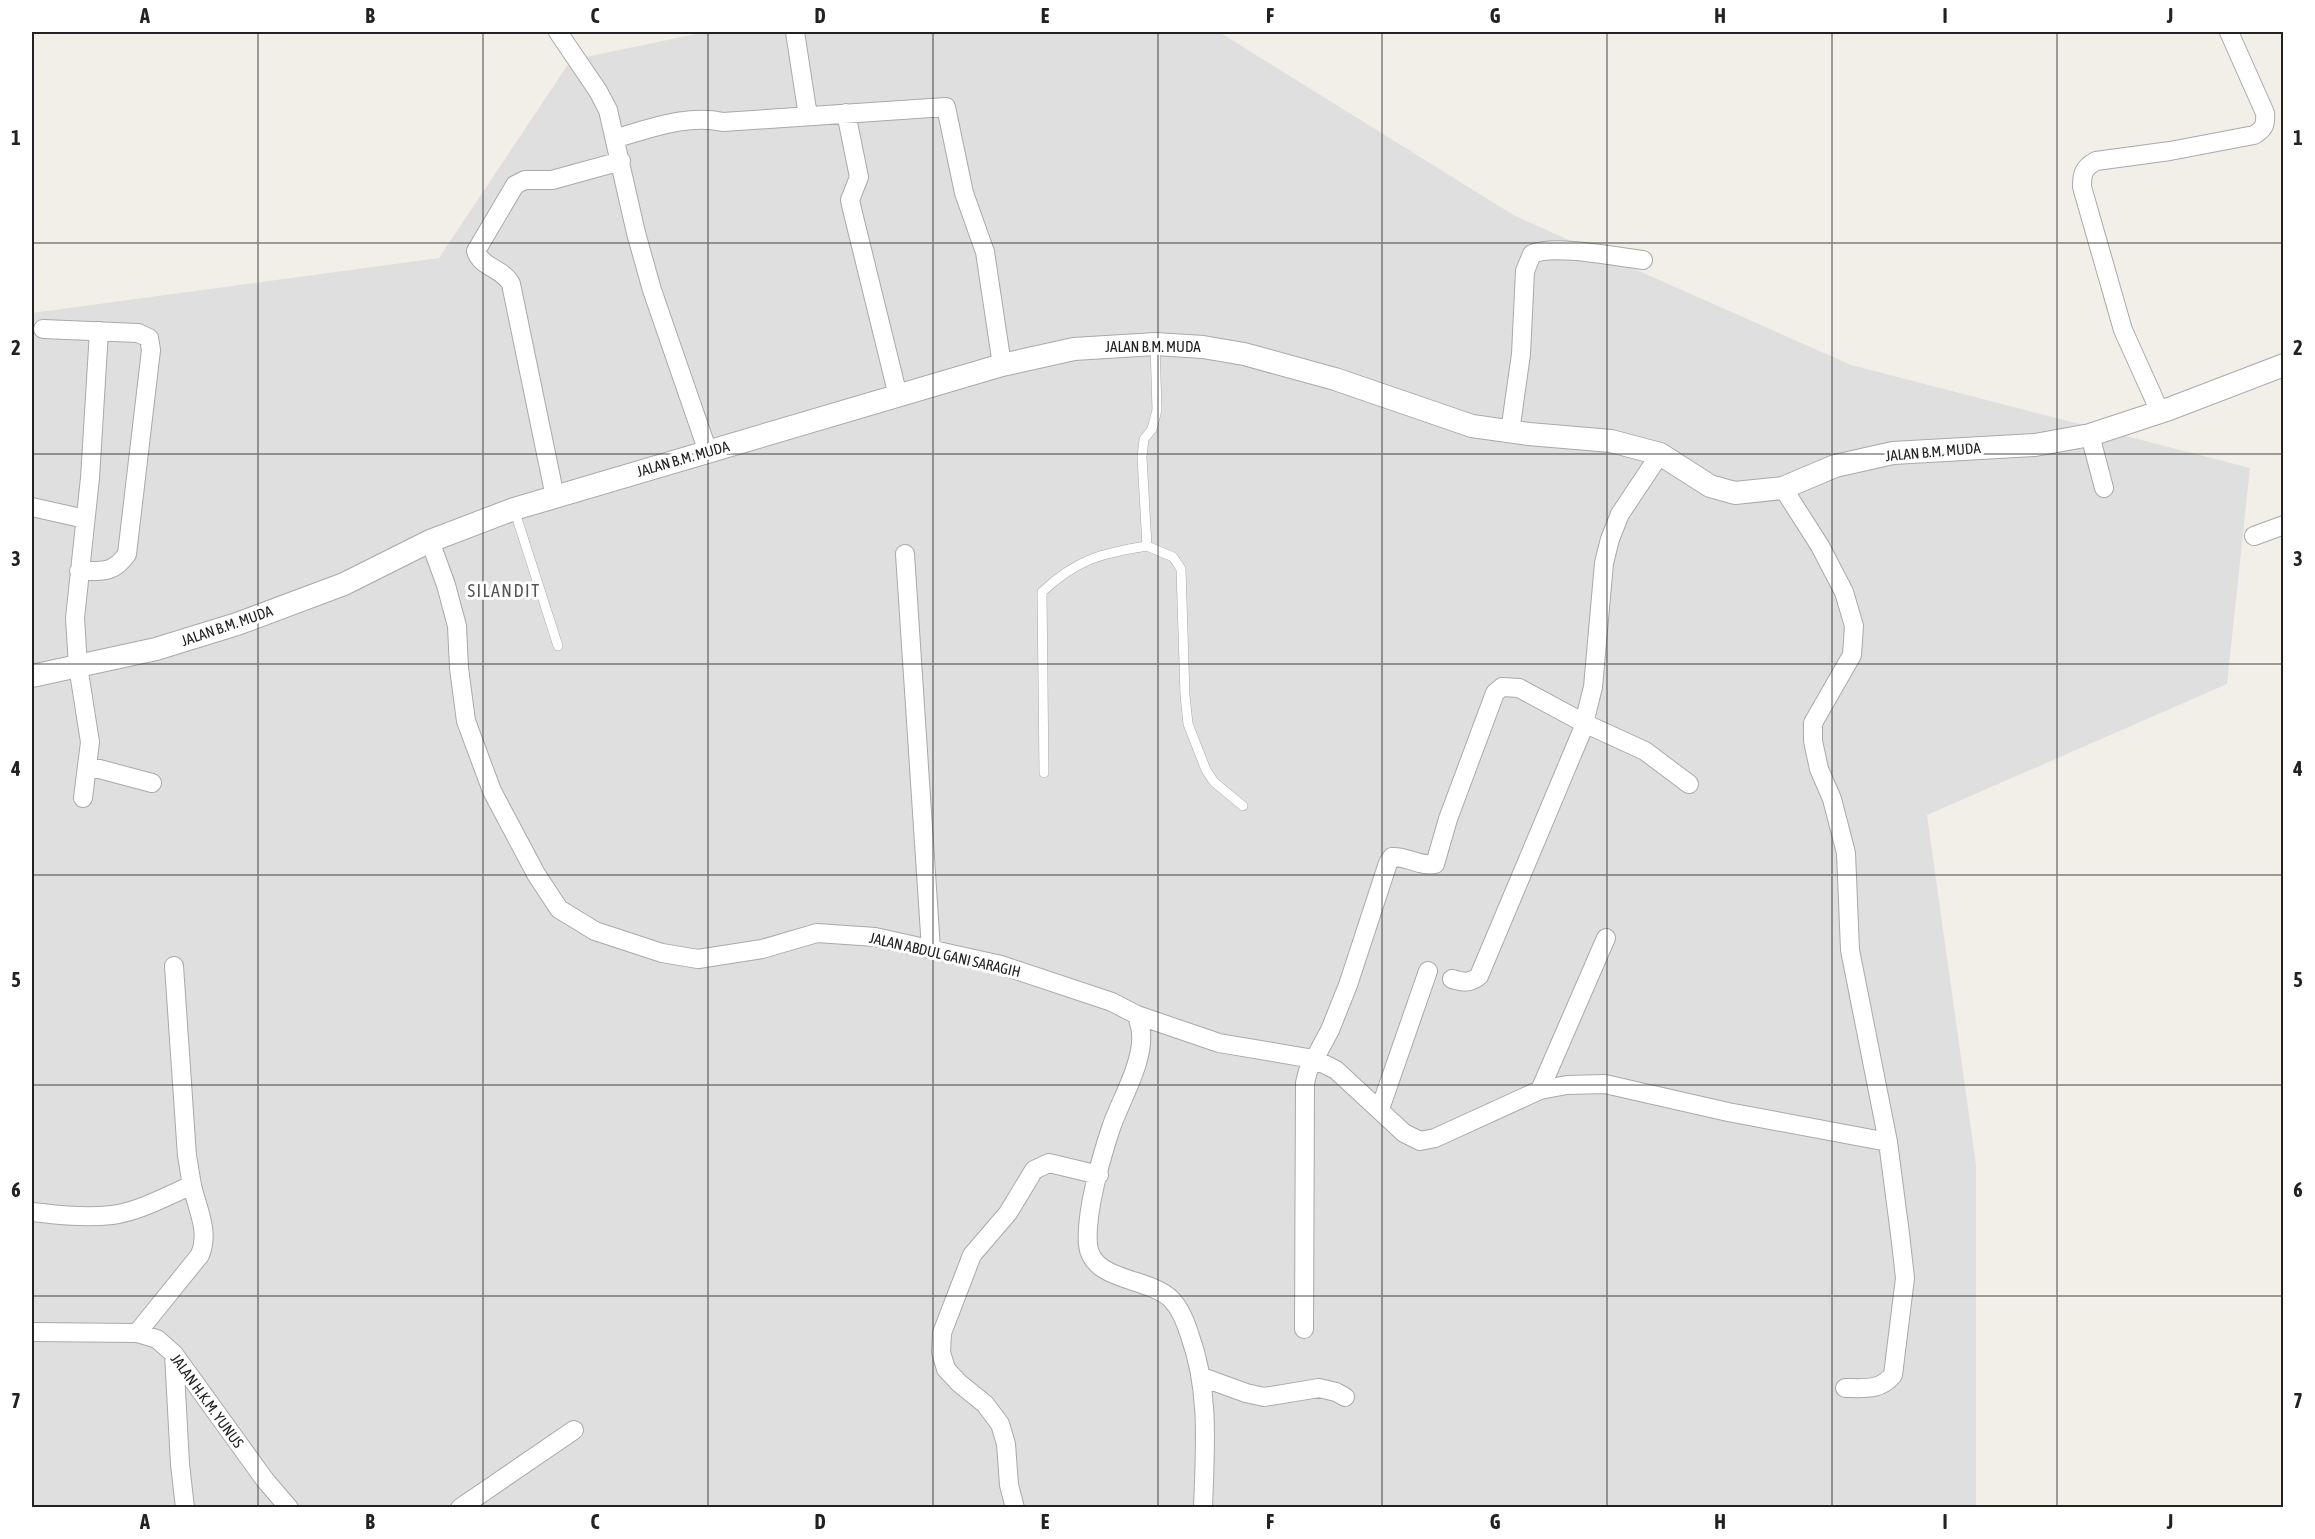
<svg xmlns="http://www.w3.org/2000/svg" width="2315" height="1539" viewBox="0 0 2315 1539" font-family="'Asap Condensed',sans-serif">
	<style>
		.residential { fill: #e0dfdf }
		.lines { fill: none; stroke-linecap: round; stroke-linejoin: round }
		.service-casing { stroke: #a9a9a9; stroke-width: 10 }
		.minor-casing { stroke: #a9a9a9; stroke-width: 20 }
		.tertiary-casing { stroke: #a9a9a9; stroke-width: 24 }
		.service { stroke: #fff; stroke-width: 9 }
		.minor { stroke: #fff; stroke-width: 18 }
		.tertiary { stroke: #fff; stroke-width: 22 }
		.grid { fill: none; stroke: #222; stroke-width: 1.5; stroke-opacity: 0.55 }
		.labels { text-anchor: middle; stroke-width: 6; stroke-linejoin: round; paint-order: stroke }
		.street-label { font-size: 15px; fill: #222; stroke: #fff }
		.quarter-label { font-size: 18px; letter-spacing: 1.5px; fill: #555; stroke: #fff }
		.neatline { fill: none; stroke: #222; stroke-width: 2 }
		.grid-label { font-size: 20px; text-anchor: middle; font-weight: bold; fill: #222 }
	</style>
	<rect width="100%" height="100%" fill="#f2efe9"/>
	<path class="residential" d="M706 32H1219L1515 216 1851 365 2250 468 2227 684 1927 815 1976 1165V1507H32V313L439 258 571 60Z"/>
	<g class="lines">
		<defs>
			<path id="service" d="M1155 344 1157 410 1152 429 1144 439 1142 457 1147 546 1173 557 1181 569 1185 695 1188 724 1206 770 1214 782 1243 806
				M514 509 558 646
				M1044 773 1042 592C1076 560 1101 553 1147 546"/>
			<path id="minor" d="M558 32 598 91 608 110 636 233 652 290 708 452
				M795 32 808 116
				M846 113 859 177 850 200 851 205 898 396
				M616 138C650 129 687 114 723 122L946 107 964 193 985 252 1002 365
				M43 329 138 333 149 338 151 350 127 554C113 574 102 571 79 571
				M2160 412 2123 330 2082 187C2082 174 2083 168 2096 161L2170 151 2254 135C2264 129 2266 125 2265 113L2229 32
				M1510 432 1521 354 1525 271 1532 254C1554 244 1617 257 1643 260
				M2090 435 2104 488
				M1783 488 1820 546 1844 592 1854 626 1852 655 1813 723V741L1819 769 1832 799 1846 853 1850 950 1888 1142 1900 1234 1905 1278 1893 1375C1880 1391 1864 1388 1845 1388
				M555 497 511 284C504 269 480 267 476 251L515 185 525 180H552L621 161
				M32 507 85 519
				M2254 536 2284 525
				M430 541 446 585 457 626 459 668 466 721 492 791 536 874 559 909 595 931 662 953 698 959 762 949 817 933 875 937 1001 965 1112 1002 1137 1015C1138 1021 1141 1027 1141 1033 1144 1062 1120 1101 1111 1128 1101 1158 1085 1214 1088 1245 1092 1282 1149 1277 1171 1299 1181 1309 1186 1323 1190 1336 1210 1391 1205 1450 1203 1508
				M905 554 931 949
				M88 766 152 783
				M83 798 90 742 78 666 75 618 90 478 99 331
				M1452 979C1463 982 1469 984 1479 976L1582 731 1593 687 1604 563 1610 539 1620 514 1660 454
				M1137 1015 1219 1043 1314 1059 1336 1070 1404 1133 1420 1141 1435 1138 1540 1090 1567 1085 1605 1084 1728 1112 1888 1142
				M1540 1090 1606 938
				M1380 1109 1428 971
				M32 1212C58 1215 85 1218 112 1215 140 1211 167 1196 192 1185
				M1304 1329 1305 1083 1308 1071 1330 1030 1348 985 1388 863 1392 857C1407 856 1421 867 1435 864L1448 819 1495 693 1502 687 1519 688 1584 723 1645 751 1689 784
				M32 1332 137 1333 157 1339 174 1354 265 1480 289 1508
				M137 1333 200 1255C210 1231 197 1209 192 1185 190 1175 189 1166 187 1156L174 966
				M174 1354 180 1464 185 1508
				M1202 1377 1246 1393 1264 1397 1319 1388 1336 1392 1345 1397
				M460 1508 574 1430
				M1015 1508 1009 1485 1006 1444 1000 1424 985 1404 959 1383 946 1369 941 1352 942 1333 972 1255 1008 1213 1034 1170 1049 1163 1099 1175"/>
			<path id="tertiary" d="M32 676 156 649 237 624 344 584 430 541 514 509 1002 365 1074 349 1155 344 1203 347 1244 354 1335 379 1472 426 1529 434 1611 441 1660 454 1710 486 1735 493 1783 488 1835 466 1893 453 2035 445 2090 435 2169 409 2284 365"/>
		</defs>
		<use href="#service" class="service-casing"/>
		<use href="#minor" class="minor-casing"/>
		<use href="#tertiary" class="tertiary-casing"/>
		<use href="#service" class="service"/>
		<use href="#minor" class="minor"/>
		<use href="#tertiary" class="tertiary"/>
	</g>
	<path class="grid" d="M258 32V1508M483 32V1508M708 32V1508M933 32V1508M1158 32V1508M1382 32V1508M1607 32V1508M1832 32V1508M2057 32V1508M32 243H2284M32 454H2284M32 664H2284M32 875H2284M32 1085H2284M32 1296H2284"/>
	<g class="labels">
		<g class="street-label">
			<text x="1153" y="352">JALAN B.M. MUDA</text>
			<text transform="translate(1933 452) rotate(-5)" y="5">JALAN B.M. MUDA</text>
			<text transform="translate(683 459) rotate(-16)" y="5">JALAN B.M. MUDA</text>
			<text transform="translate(227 626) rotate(-19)" y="5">JALAN B.M. MUDA</text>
			<text transform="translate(945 955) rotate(13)" y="5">JALAN ABDUL GANI SARAGIH</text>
			<text transform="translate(207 1401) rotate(54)" y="5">JALAN H.K.M. YUNUS</text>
		</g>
		<g class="quarter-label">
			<text x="504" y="597">SILANDIT</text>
		</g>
	</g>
	<rect width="2315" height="1539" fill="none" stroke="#ffffff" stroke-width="66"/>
	<rect x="33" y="33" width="2249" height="1473" class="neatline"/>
	<g class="grid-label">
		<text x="145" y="23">A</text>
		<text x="370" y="23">B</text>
		<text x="595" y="23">C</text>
		<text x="820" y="23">D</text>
		<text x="1045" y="23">E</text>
		<text x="1270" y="23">F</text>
		<text x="1495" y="23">G</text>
		<text x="1720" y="23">H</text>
		<text x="1945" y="23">I</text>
		<text x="2170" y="23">J</text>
		<text x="16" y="145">1</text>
		<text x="2298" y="145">1</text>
		<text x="16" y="355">2</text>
		<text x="2298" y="355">2</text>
		<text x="16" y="566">3</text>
		<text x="2298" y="566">3</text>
		<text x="16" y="776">4</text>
		<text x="2298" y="776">4</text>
		<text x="16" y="987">5</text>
		<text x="2298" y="987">5</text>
		<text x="16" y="1197">6</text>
		<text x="2298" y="1197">6</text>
		<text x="16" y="1408">7</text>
		<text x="2298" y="1408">7</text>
		<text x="145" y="1529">A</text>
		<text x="370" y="1529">B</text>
		<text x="595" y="1529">C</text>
		<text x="820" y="1529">D</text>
		<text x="1045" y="1529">E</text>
		<text x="1270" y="1529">F</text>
		<text x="1495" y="1529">G</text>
		<text x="1720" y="1529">H</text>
		<text x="1945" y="1529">I</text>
		<text x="2170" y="1529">J</text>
	</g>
</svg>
